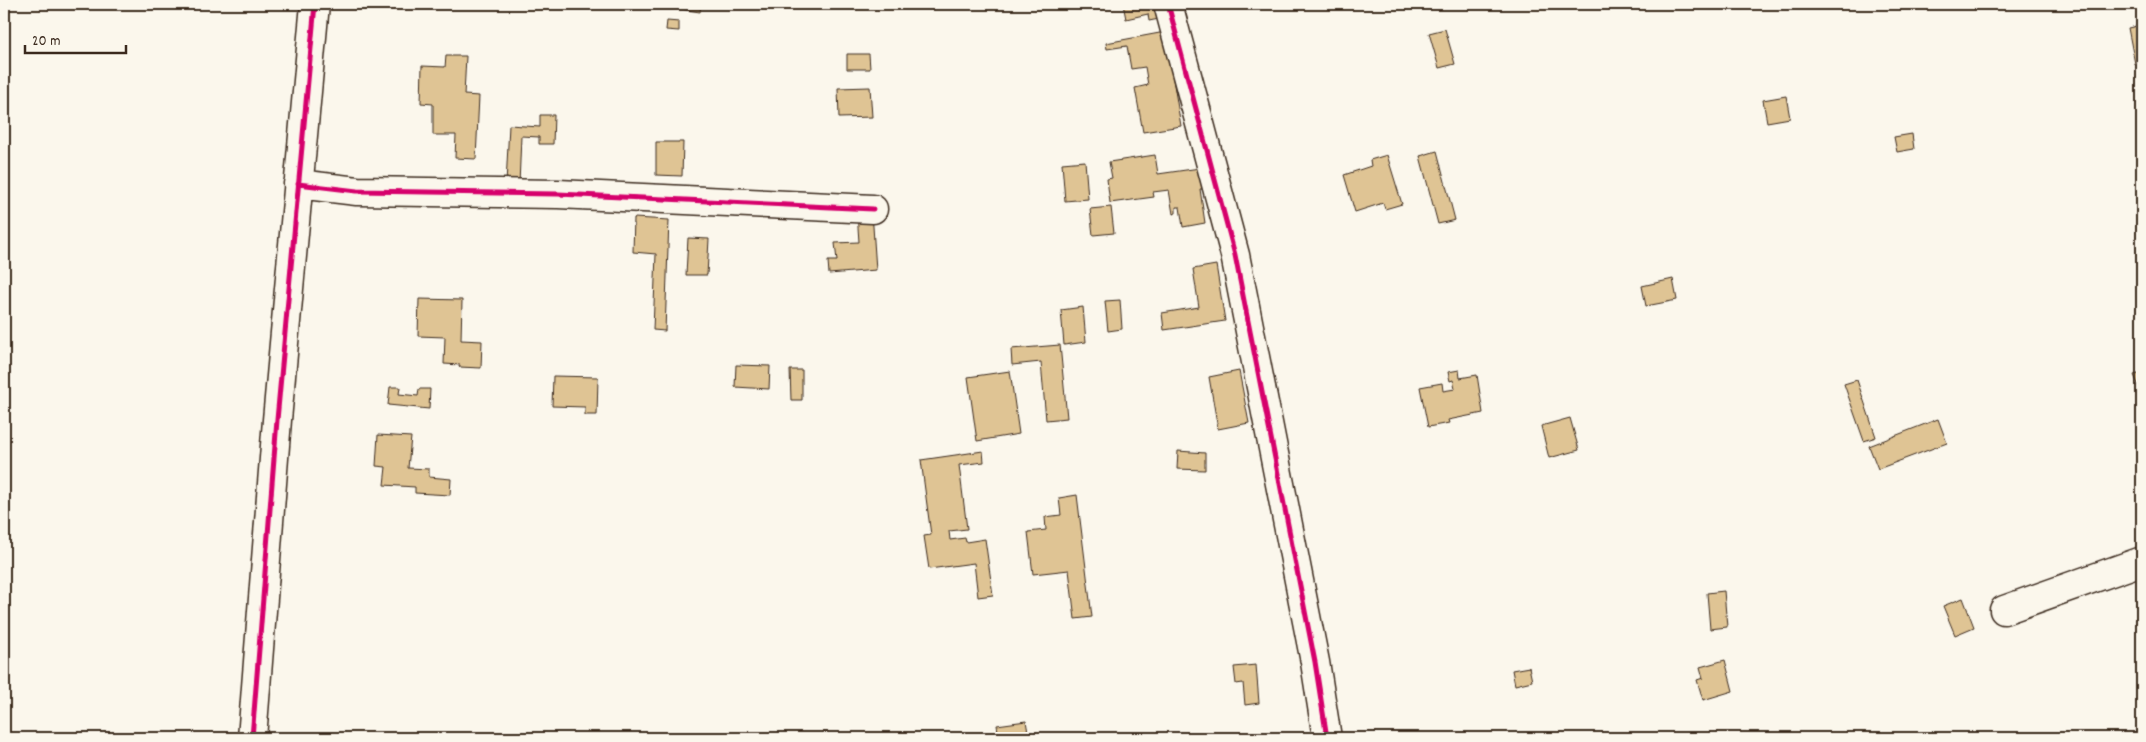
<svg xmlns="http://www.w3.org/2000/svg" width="2146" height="742" viewBox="0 0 2146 742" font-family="Dekko,sans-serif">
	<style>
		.building { fill: #dfc494; stroke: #3b2a1e }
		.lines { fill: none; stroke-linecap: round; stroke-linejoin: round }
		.minor-casing { stroke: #3b2a1e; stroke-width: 31 }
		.minor { stroke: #fbf7ec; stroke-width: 28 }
		.cycleway-casing { stroke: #fbf7ec; stroke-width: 8 }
		.cycleway { stroke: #d6006c; stroke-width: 5 }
	</style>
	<rect width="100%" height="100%" fill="#fbf7ec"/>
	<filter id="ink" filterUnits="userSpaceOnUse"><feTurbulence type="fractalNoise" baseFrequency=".02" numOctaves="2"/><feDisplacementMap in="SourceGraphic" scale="10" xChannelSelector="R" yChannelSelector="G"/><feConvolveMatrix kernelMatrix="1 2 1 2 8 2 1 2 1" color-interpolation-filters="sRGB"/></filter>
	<g filter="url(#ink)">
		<path class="building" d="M680 4H701L700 12 680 9Z
			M1123 4H1155L1159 19 1149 21 1148 14 1126 19Z
			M667 21 679 22V31L666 30Z
			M2142 25V68L2141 63 2135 64 2128 28Z
			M1445 29 1455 64 1439 68 1429 33Z
			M1165 32 1181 126 1143 132 1135 88 1148 85 1145 67 1131 69 1127 46 1107 49 1106 43Z
			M847 54H869L870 69H847Z
			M446 56H466L464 95 479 96 476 159 455 158 456 135H433V104L421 103 422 66 445 67Z
			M870 87 872 117 839 118 838 88Z
			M1786 96 1790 118 1767 122 1763 100Z
			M540 115H554L553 144H539V137L521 136 519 185 506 184 509 125 540 127Z
			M1912 134 1914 149 1897 152 1894 137Z
			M656 142H683L682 176 656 175Z
			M1437 151 1455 220 1438 224 1420 156Z
			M1155 155 1158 174 1200 168 1203 189H1200L1205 223 1183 227 1180 207H1176V213L1173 214 1169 190 1153 192 1154 197 1110 203 1107 179 1112 178 1109 162Z
			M1387 155 1402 204 1385 209 1383 203 1355 212 1344 175 1371 166 1370 160Z
			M1085 161 1088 199 1065 201 1062 163Z
			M1111 207 1114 233 1093 235 1090 209Z
			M872 212 876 270 829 274 828 261H837L835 243 859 242 857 213Z
			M634 218 669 220 665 331 653 330 656 254 633 252Z
			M688 238 709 239 707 275H686Z
			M1216 265 1225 321 1164 330 1162 313 1199 307 1193 269Z
			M1673 279 1677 300 1646 306 1642 286Z
			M419 299 462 300 461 340 482 341 481 368 459 367 460 365 444 364 445 337 418 336Z
			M1120 300 1122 329 1108 331 1105 301Z
			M1083 307 1086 342 1064 345 1061 310Z
			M1060 345 1067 418 1046 420 1041 362 1012 365 1011 349Z
			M736 365 770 366 769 389 735 387Z
			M790 370H802V400H791Z
			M1459 370 1460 378 1477 375 1483 413 1448 420 1449 423 1428 427 1420 387 1442 383 1443 391 1455 389 1453 380 1450 381 1448 372Z
			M1010 371 1019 434 977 441 968 377Z
			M1239 371 1249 423 1218 429 1209 377Z
			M2142 373V386L2139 387 2134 375Z
			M553 376 598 377 597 415H585V407L552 406Z
			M1857 380 1876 437 1864 441 1844 384Z
			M390 387H400L399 394 418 396 419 389H430L429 409 388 405Z
			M1570 418 1579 450 1549 458 1541 426Z
			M1938 419 1947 443 1878 469 1869 446Z
			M378 435 411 437 408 468 429 469V477L451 479 450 495 415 493V487L384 485 386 467 376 466Z
			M983 451 984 462 959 465 967 529 949 531 950 540 965 538 966 542 985 539 993 595 978 597 974 563 929 569 924 536 931 535 921 460Z
			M1178 451 1205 453V470L1177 469Z
			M1077 495 1092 617 1075 619 1069 570 1033 574 1028 532 1046 530 1045 517 1061 515 1059 498Z
			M1724 591 1727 627 1710 629 1707 593Z
			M1963 598 1974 627 1955 635 1943 606Z
			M1725 660 1733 691 1703 700 1697 680 1703 678 1700 667Z
			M1256 665 1259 703 1245 705 1243 683 1236 684 1234 667Z
			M1529 667 1532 681 1515 685 1512 670Z
			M1026 721 1029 738H999L997 725Z"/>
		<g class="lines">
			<defs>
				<path id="minor" d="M1168 4 1235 255 1315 662 1327 738
					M298 184 357 191 558 194 873 209
					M2004 610 2142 561
					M252 738 277 420 315 4"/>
			</defs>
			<use href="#minor" class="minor-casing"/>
			<use href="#minor" class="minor"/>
			<defs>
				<path id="cycleway" d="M1168 4 1235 255 1315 662 1327 738
					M298 184 357 191 558 194 873 209
					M252 738 277 420 315 4"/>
			</defs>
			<use href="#cycleway" class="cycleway-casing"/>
			<use href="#cycleway" class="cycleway"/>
		</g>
	</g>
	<rect width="2146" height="742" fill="none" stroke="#fbf7ec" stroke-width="20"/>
	<rect x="10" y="10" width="2126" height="722" fill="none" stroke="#3b2a1e" stroke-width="2" filter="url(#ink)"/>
	<path d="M25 45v8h101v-8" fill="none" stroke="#3b2a1e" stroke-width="2.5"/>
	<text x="32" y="45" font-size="15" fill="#3b2a1e" stroke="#fbf7ec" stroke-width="4" paint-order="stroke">20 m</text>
</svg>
